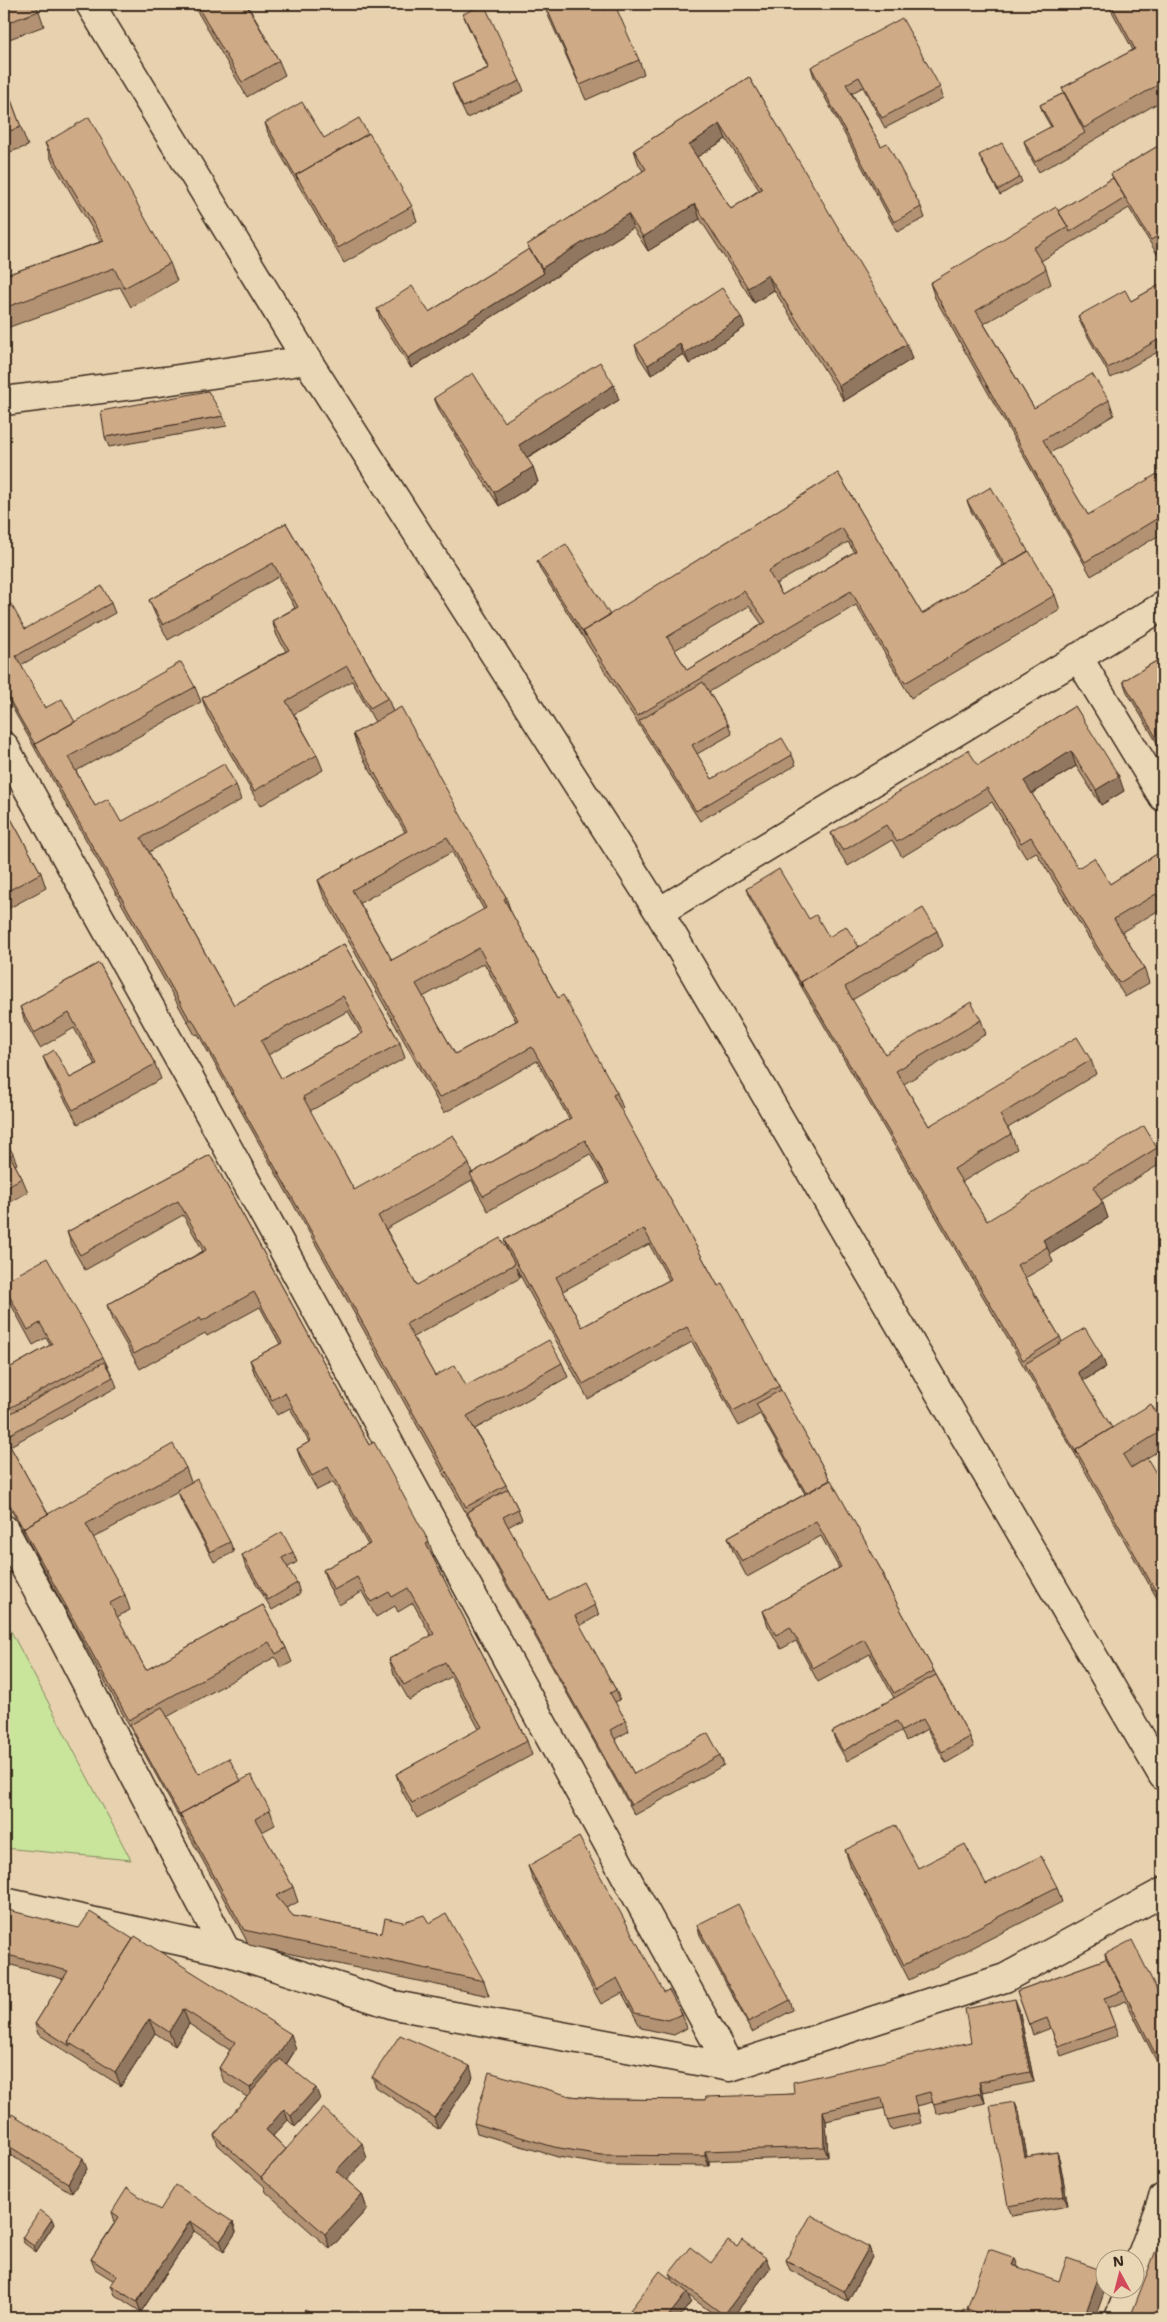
<svg xmlns="http://www.w3.org/2000/svg" width="1167" height="2322" viewBox="0 0 1167 2322" font-family="'Shantell Sans',sans-serif">
	<style>
		.green { fill: #c9e59c; stroke: #82885d }
		.lines { fill: none; stroke-linecap: round; stroke-linejoin: round }
		.minor-casing { stroke: #3b2a1e; stroke-width: 31 }
		.minor { stroke: #e9d7b5; stroke-width: 28 }
		.wall { fill: #b29273; stroke: #3b2a1e; fill-rule: evenodd }
		.shaded-wall { fill: #91775e; stroke: #3b2a1e }
		.building { fill: #cfaa86; stroke: #3b2a1e; fill-rule: evenodd }
	</style>
	<rect width="100%" height="100%" fill="#e8d1ae"/>
	<filter id="ink" filterUnits="userSpaceOnUse"><feTurbulence type="fractalNoise" baseFrequency=".02" numOctaves="2"/><feDisplacementMap in="SourceGraphic" scale="10" xChannelSelector="R" yChannelSelector="G"/><feConvolveMatrix kernelMatrix="1 2 1 2 8 2 1 2 1" color-interpolation-filters="sRGB"/></filter>
	<g filter="url(#ink)">
		<path class="green" d="M4 1618 131 1860 4 1848Z"/>
		<g class="lines">
			<defs>
				<path id="minor" d="M90 4 307 360 659 912 1163 1776
					M4 401 165 381 307 360
					M1078 657 1163 797
					M4 746 194 1086 730 2067
					M659 912 1163 606
					M4 1529 54 1621 226 1951
					M4 1902 226 1951 394 2005 730 2067 1005 1978 1163 1892
					M1134 2276 1163 2198
					M1119 2318 1130 2290"/>
			</defs>
			<use href="#minor" class="minor-casing"/>
			<use href="#minor" class="minor"/>
		</g>
		<path class="wall" d="M4 4 39 11 44 26 4 41Z
			M193 4H247L279 61 285 75 247 97Z
			M543 4H601L604 10 639 60 644 74 586 100Z
			M1073 4H1087L1076 10Z
			M1108 4H1163V100L1039 172 1027 151 1024 141 1051 127 1044 115 1040 105 1064 93 1062 88 1133 50Z
			M463 14 520 81 524 91 467 118 456 95 452 84 488 68 467 24Z
			M811 67 940 87 943 98 885 128 863 87 852 93 881 146 921 207 925 218 897 232 814 77Z
			M749 77 912 359 844 401 774 290 754 303 700 219 648 251 633 228 411 368 380 319 377 309 429 312 529 249 527 245 643 171 639 165 634 150ZM726 139 759 190 731 209 697 157Z
			M4 84H5L28 146 4 154Z
			M265 123 324 138 412 206 417 221 344 263 268 133Z
			M45 143 170 263 177 281 131 307 120 287 4 329V270L6 275 100 242 52 161Z
			M1163 143V250L1157 254 1129 208 1041 261 1046 269 1051 284 984 324 1034 408 1109 400 1114 415 1050 453 1088 515 1163 476V533L1091 576 935 298 930 283 1058 211 1113 178 1111 174Z
			M979 155 1020 177 1022 182 1000 195 981 160Z
			M1163 283V349L1111 378 1082 326 1078 316 1131 301Z
			M745 327 689 364 683 354 651 375 638 355 635 345Z
			M434 398 504 422 619 400 527 458 533 467 538 482 499 506 440 412Z
			M223 416 227 426 109 447 105 437Z
			M838 473 922 614 1003 566 971 511 967 501 1028 551 1055 595 1060 610 911 698 856 605 709 692 728 724 732 734 697 754 712 779 792 755 796 765 700 821 541 571 537 561 610 615ZM848 542 854 552 782 595 776 584ZM749 606 762 624 687 670 675 650Z
			M286 523 388 698 393 712 506 897 511 912 558 998 617 1093 623 1108 620 1109 718 1286 779 1386 781 1391 830 1480 884 1575 888 1587 970 1737 974 1747 946 1763 927 1729 906 1741 901 1731 847 1761 836 1742 832 1732 894 1698 870 1654 818 1682 796 1641 781 1649 768 1626 763 1611 839 1568 821 1536 747 1577 733 1551 728 1537 805 1494 760 1414 739 1426 692 1342 588 1399 516 1268 520 1278 413 1337 435 1376 466 1386 562 1363 568 1377 475 1429 506 1485 518 1509 522 1519 508 1527 549 1600 595 1605 599 1615 580 1626 616 1690 620 1700 615 1702 626 1721 629 1731 615 1739 634 1774 720 1755 724 1765 635 1815 198 1034 195 1035 4 693V608L25 629 111 603 115 613 21 665 45 708 75 722 195 687 201 702 76 771 95 806 121 822 236 785 241 800 149 852 234 1005 344 944 400 1043 405 1058 310 1111 354 1190 469 1164 472 1173 569 1119 537 1061 444 1113 323 895 318 880 405 832 358 749 353 734 375 722 352 681 294 714 317 755 323 770 260 806 207 713 202 698 286 651 277 636 272 621 295 608 278 577 168 640 155 614 149 600ZM452 852 484 910 392 960 360 903ZM484 963 516 1021 455 1054 423 997ZM348 1011 361 1034 281 1078 268 1055ZM590 1154 607 1184 504 1240 508 1252 417 1285 386 1229 472 1180 476 1189 488 1211ZM649 1244 669 1280 582 1327 563 1291Z
			M1163 657V753L1127 692 1123 681Z
			M1075 706 1124 791 1101 805 1076 766 1032 794 1078 868 1110 884 1163 850V912L1161 909 1122 932 1144 968 1149 983 1125 997 1036 852 1026 858 992 802 902 857 892 840 848 866 836 847 831 833 978 765Z
			M4 806 41 873 46 888 4 911Z
			M746 889 809 919 829 937 859 947 937 931 943 946 852 1000 885 1054 981 1020 986 1034 904 1084 929 1126 1091 1060 1096 1074 1008 1128 1011 1134 1017 1149 962 1182 987 1221 1157 1148 1162 1163 1101 1200 1108 1218 1050 1254 1053 1262 1025 1278 1060 1337 1062 1342 1106 1367 1083 1381 1112 1428 1163 1424V1448L1131 1468 1163 1485V1609L1081 1464 750 899Z
			M99 963 155 1064 161 1079 78 1124 49 1071 43 1057 70 1078 95 1065 74 1028 40 1048 25 1022 20 1007Z
			M1163 1038V1060L1156 1043Z
			M4 1138 13 1154 17 1164 15 1165 22 1178 28 1192 4 1206Z
			M210 1155 369 1445 429 1542 434 1557 433 1558 527 1741 532 1755 417 1818 401 1789 396 1774 479 1729 451 1677 409 1700 394 1674 389 1659 431 1636 413 1603 398 1612 395 1606 376 1617 362 1592 339 1605 328 1585 323 1570 368 1545 333 1482 317 1490 302 1463 297 1449 309 1442 290 1408 277 1415 255 1375 250 1360 280 1344 260 1307 207 1336 205 1333 140 1369 112 1320 107 1305 203 1251 183 1215 85 1270 72 1247 67 1232Z
			M4 1282 103 1357 113 1377 117 1387 10 1446 48 1514 186 1468 191 1482 230 1542 234 1552 214 1562 181 1500 178 1491 93 1538 125 1595 130 1610 117 1617 146 1670 263 1605 286 1648 292 1662 281 1668 275 1657 167 1717 199 1774 241 1781 270 1810 275 1825 262 1832 293 1887 298 1902 286 1908 293 1916 382 1933 403 1922 429 1923 484 1981 489 1996 249 1945 4 1497V1371L50 1345 46 1338 33 1345 7 1297 4 1288Z
			M293 1552 297 1562 287 1568 297 1583 300 1594 272 1610 245 1565 242 1555Z
			M845 1850 986 1884 1057 1887 1062 1902 909 1980 850 1865Z
			M528 1866 664 1992 682 2014 687 2028 674 2035 641 2028 622 1993 601 2004 533 1880Z
			M4 1909 296 2049 286 2065 320 2099 295 2127 288 2120 273 2136 286 2149 367 2158 346 2180 362 2194 367 2209 330 2249 266 2192 264 2186 218 2145 214 2135 247 2097 224 2082 219 2068 230 2050 189 2024 175 2046 155 2033 121 2086 38 2034 35 2024 63 1979 4 1963Z
			M697 1925 790 2000 793 2010 752 2032 700 1935Z
			M1105 1954 1163 2002V2066L1160 2068 1126 2001 1108 2008 1118 2036 1061 2056 1051 2028 1033 2035 1017 1991 1106 1959Z
			M1019 2009 1034 2082 983 2092 985 2103 937 2114 933 2102 917 2106 921 2123 891 2130 887 2120 885 2108 826 2121 828 2157 709 2161V2166L605 2165 558 2157 477 2133 474 2123 570 2096 602 2099 705 2100 794 2094 971 2042Z
			M372 2077H473L438 2129 376 2087Z
			M1015 2102 1019 2112 1027 2157 1057 2152 1060 2162 1068 2206 1012 2216 1008 2206Z
			M4 2127 87 2169 72 2193 4 2151Z
			M160 2210 233 2222 236 2232 224 2251 194 2231 141 2312 115 2295 111 2285 114 2281 95 2269 91 2259 115 2222 112 2212Z
			M54 2224 36 2252 24 2243 22 2238Z
			M737 2247 770 2268 732 2318H719L688 2295 691 2302 679 2318H624L672 2280 669 2274 711 2263Z
			M869 2247 872 2257 848 2301 790 2270 786 2260Z
			M1018 2267 1095 2318H960L968 2311 967 2309Z"/>
		<path class="shaded-wall" d="M720 124 726 139 694 159 689 145Z
			M695 204 700 219 648 251 643 237Z
			M628 214 633 228 411 368 408 358 544 273 542 268Z
			M768 275 774 290 754 303 748 288Z
			M741 317 745 327 689 364 685 353Z
			M680 344 683 354 651 375 648 365Z
			M907 344 912 359 844 401 839 386Z
			M614 385 619 400 524 459 519 445Z
			M533 467 538 482 499 506 494 492Z
			M1071 751 1076 766 1029 795 1024 781Z
			M1119 776 1124 791 1101 805 1096 790Z
			M1103 1203 1108 1218 1050 1254 1047 1247 1043 1240Z
			M1102 1356 1106 1367 1081 1382 1078 1372Z
			M1015 1999 1019 2009 1034 2082 1030 2072Z
			M183 2009 189 2024 175 2046 169 2032Z
			M149 2019 155 2033 121 2086 115 2072Z
			M291 2034 296 2049 283 2069 255 2102 250 2088Z
			M470 2066 473 2077 438 2129 434 2118Z
			M979 2082 983 2092 985 2103 981 2093Z
			M316 2088 320 2099 295 2127 291 2116Z
			M1015 2102 1019 2112 1029 2168 1025 2157Z
			M284 2109 288 2120 269 2140 266 2130Z
			M823 2111 826 2121 828 2157 824 2147Z
			M362 2143 367 2158 342 2185 336 2171Z
			M705 2151 709 2161V2166L705 2156Z
			M1057 2152 1060 2162 1068 2206 1064 2196Z
			M83 2158 87 2169 72 2193 68 2183Z
			M362 2194 367 2209 330 2249 325 2234Z
			M52 2219 54 2224 36 2252 34 2246Z
			M190 2221 194 2231 141 2312 137 2302Z
			M233 2222 236 2232 224 2251 220 2241Z
			M869 2247 872 2257 848 2301 844 2291Z
			M766 2258 770 2268 732 2318H725L724 2315Z
			M1015 2258 1020 2273 1012 2265Z
			M1101 2270 1104 2279 1105 2290 1095 2318H1084Z
			M687 2292 691 2302 679 2318H667Z"/>
		<path class="building" d="M4 4H35L39 11 4 24Z
			M196 4H246L279 61 242 82Z
			M484 4 520 81 463 107 452 84 489 68 463 14Z
			M545 4H601L604 10 615 5 639 60 580 85Z
			M1111 4H1163V82L1084 128 1062 88 1135 49Z
			M902 18 940 87 882 118 859 77 846 84 881 146 887 143 921 207 894 222 811 67Z
			M749 77 907 344 839 386 768 275 748 288 695 204 643 237 628 214 542 268 527 245 646 169 634 150ZM720 124 762 189 731 209 689 145Z
			M4 84H5L21 127 4 133Z
			M1064 93 1085 133 1035 162 1024 141 1052 126 1040 105Z
			M302 102 324 138 359 118 368 134 296 175 298 180 265 123Z
			M89 117 170 263 124 288 114 268 4 308V270L6 275 104 241 45 143Z
			M369 133 412 206 338 248 296 175Z
			M1002 143 1020 177 998 190 979 155Z
			M1163 143V233L1151 240 1111 174Z
			M1113 178 1125 198 1070 232 1068 227 1058 211Z
			M1056 207 1068 227 1033 248 1046 269 976 311 1034 408 1092 374 1109 400 1043 440 1088 515 1157 474 1163 483V515L1085 562 930 283Z
			M529 249 544 273 408 358 377 309 412 286 429 312Z
			M1163 283V337L1108 368 1078 316 1125 290 1131 301Z
			M722 288 741 317 685 353 680 344 648 365 635 345Z
			M600 362 614 385 519 445 533 467 494 492 434 398 473 373 504 422Z
			M208 391 223 416 105 437 101 411Z
			M838 473 922 614 1029 551 1055 595 905 683 851 591 637 716 583 631ZM842 528 856 551 782 595 768 571ZM744 591 766 622 687 670 667 637Z
			M1163 476V483L1160 478Z
			M991 487 1028 551 1005 565 967 501Z
			M286 523 388 698 370 708 347 666 286 701 317 755 254 791 202 698 289 650 272 621 298 607 273 563 163 625 149 600Z
			M566 544 610 615 583 631 585 636 537 561Z
			M102 586 111 603 16 656 45 708 62 699 75 722 35 744 37 748 4 690V608L11 604 25 629Z
			M1163 657V698L1158 701 1163 709V749L1123 681Z
			M181 662 195 687 68 757 95 806 108 799 121 822 224 764 236 785 141 838 234 1005 344 944 400 1043 303 1097 354 1190 453 1135 469 1164 378 1216 417 1285 500 1238 515 1264 406 1324 435 1376 455 1365 466 1386 549 1340 562 1363 467 1416 506 1485 466 1507 192 1019 190 1020 35 744ZM343 996 363 1033 281 1078 261 1041Z
			M703 682 728 724 692 745 712 779 782 738 792 755 696 811 639 721Z
			M1075 706 1119 776 1096 790 1071 751 1024 781 1078 868 1094 858 1110 884 1163 850V906L1156 894 1114 919 1144 968 1119 983 1031 837 1021 843 987 788 897 842 886 825 843 851 831 833 968 750 978 765Z
			M401 707 506 897 504 899 558 998 563 995 617 1093 613 1095 718 1286 723 1284 779 1386 733 1411 687 1327 583 1384 504 1240 609 1183 585 1140 483 1196 470 1174 571 1118 532 1047 439 1098 318 880 407 831 353 734ZM447 837 486 908 392 960 352 890ZM479 948 518 1020 455 1054 416 984ZM644 1229 671 1279 582 1327 556 1277Z
			M4 806 41 873 4 893Z
			M779 869 809 919 816 915 829 937 846 926 859 947 801 982 803 987 746 889Z
			M923 908 937 931 845 987 885 1054 971 1002 981 1020 896 1071 929 1126 1077 1037 1091 1060 1000 1115 1011 1134 954 1169 987 1221 1144 1126 1157 1148 1093 1187 1103 1203 1043 1240 1047 1247 1017 1265 1060 1337 1023 1360 801 982Z
			M99 963 155 1064 73 1110 43 1057 54 1050 70 1078 97 1064 69 1013 34 1033 20 1007Z
			M1163 1038V1054L1156 1043Z
			M4 1138 13 1154 10 1156 8 1152 4 1154Z
			M8 1152 22 1178 4 1188V1154Z
			M210 1155 369 1445 374 1442 429 1542 426 1544 527 1741 412 1803 396 1774 482 1727 445 1662 404 1685 389 1659 434 1634 408 1588 392 1597 389 1592 371 1602 357 1577 334 1590 323 1570 370 1544 328 1467 312 1476 297 1449 311 1441 285 1393 272 1400 250 1360 282 1343 254 1292 202 1321 200 1318 134 1354 107 1305 206 1250 178 1201 80 1255 67 1232Z
			M47 1258 103 1357 4 1411V1371L52 1344 40 1323 28 1330 4 1286V1282Z
			M1085 1328 1102 1356 1078 1372 1112 1428 1076 1450 1077 1454 1025 1364Z
			M104 1362 113 1377 5 1437 48 1514 23 1528 25 1532 4 1494V1417Z
			M781 1390 830 1480 806 1493 756 1404Z
			M1151 1404 1163 1424V1430L1123 1455 1131 1468 1147 1458 1163 1485V1604L1076 1450Z
			M173 1444 186 1468 86 1524 125 1595 110 1603 146 1670 263 1605 286 1648 276 1654 269 1642 129 1720 23 1528Z
			M197 1479 230 1542 210 1552 177 1490Z
			M831 1480 884 1575 882 1576 934 1671 894 1693 864 1639 813 1668 790 1627 776 1635 763 1611 841 1567 816 1521 742 1562 728 1537Z
			M508 1489 518 1509 503 1517 549 1600 583 1582 595 1605 575 1616 616 1690 610 1693 626 1721 610 1730 634 1774 708 1733 720 1755 631 1805 467 1512Z
			M282 1532 293 1552 282 1558 297 1583 268 1600 242 1555Z
			M936 1675 970 1737 942 1752 923 1719 902 1731 897 1721 843 1751 832 1732Z
			M162 1707 199 1774 229 1758 241 1781 180 1814 182 1819 130 1725Z
			M251 1775 270 1810 255 1819 293 1887 276 1896 293 1916 382 1933 385 1918 403 1922 424 1915 429 1923 446 1914 484 1981 244 1930 180 1814Z
			M895 1825 918 1868 965 1844 986 1884 1041 1856 1057 1887 904 1965 845 1850Z
			M579 1837 664 1992 669 1990 682 2014 668 2020 635 2013 617 1978 596 1990 528 1866Z
			M738 1904 790 2000 748 2022 697 1925Z
			M4 1909 79 1928 90 1912 133 1939 68 2042 70 2046 35 2024 68 1971 4 1954Z
			M135 1936 291 2034 278 2055 250 2088 219 2068 235 2042 183 2009 169 2032 149 2019 115 2072 68 2042Z
			M1132 1940 1163 2002V2049L1155 2053 1105 1954Z
			M1106 1959 1123 1991 1104 1998 1115 2026 1058 2046 1047 2018 1029 2025 1017 1991Z
			M1015 1999 1030 2072 979 2082 981 2093 933 2104 930 2092 914 2096 918 2113 887 2120 882 2098 823 2111 824 2147 705 2151V2156L601 2155 554 2147 474 2123 489 2072 570 2096 602 2099 705 2100 706 2097 794 2094 793 2082 971 2042 965 2009Z
			M400 2035 470 2066 434 2118 372 2077Z
			M280 2059 316 2088 291 2116 284 2109 266 2130 286 2149 261 2177 214 2135Z
			M1015 2102 1025 2157 1057 2152 1064 2196 1008 2206 990 2106Z
			M323 2108 362 2143 336 2171 362 2194 325 2234 261 2177Z
			M12 2114 83 2158 68 2183 4 2143V2127Z
			M176 2185 233 2222 220 2241 190 2221 137 2302 111 2285 117 2276 91 2259 119 2217 112 2212 127 2188 160 2210Z
			M40 2210 52 2219 34 2246 22 2238Z
			M811 2215 869 2247 844 2291 786 2260Z
			M1163 2232V2318H1130Z
			M742 2240 766 2258 724 2315 669 2274 690 2247 711 2263 728 2241 737 2247Z
			M989 2249 1015 2258 1012 2265 1059 2281 1067 2258 1101 2270 1084 2318H993L967 2309Z
			M660 2271 687 2292 667 2318H624Z
			M963 2309 987 2318H960Z
			M305 2310 319 2318H300Z
			M473 2314 478 2318H470Z"/>
	</g>
	<rect width="1167" height="2322" fill="none" stroke="#e9d7b5" stroke-width="20"/>
	<rect x="10" y="10" width="1147" height="2302" fill="none" stroke="#3b2a1e" stroke-width="2" filter="url(#ink)"/>
	<g transform="translate(1120 2274) rotate(353)"><circle r="24" fill="#e9d7b5" stroke="#a39279"/>
	<path d="M0-4L9 19L0 12L-9 19Z" fill="#d1495b"/>
	<text y="-8" font-size="14" font-weight="bold" text-anchor="middle" fill="#3b2a1e">N</text>
	</g>
</svg>
